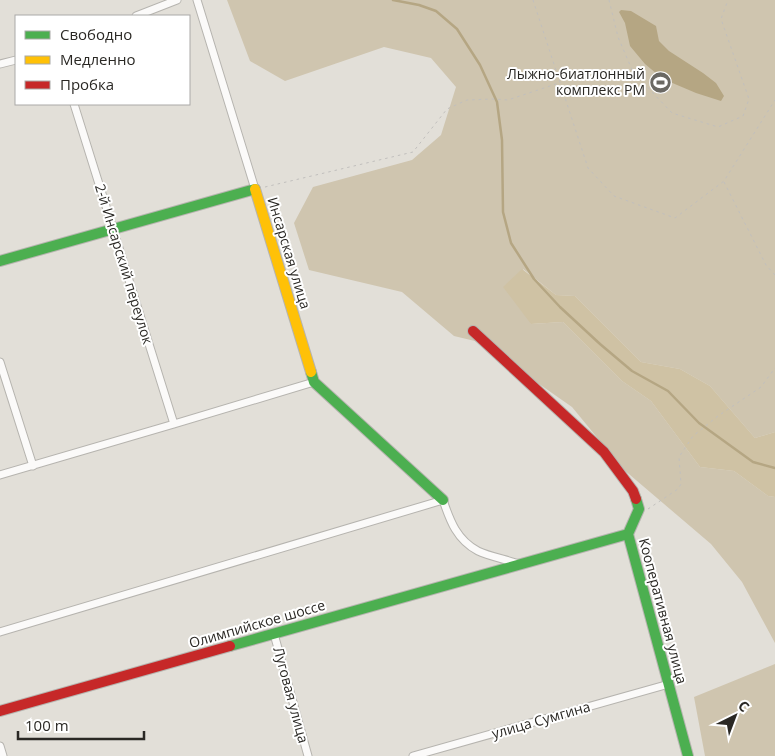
<svg xmlns="http://www.w3.org/2000/svg" width="775" height="756" viewBox="0 0 775 756" font-family="'Open Sans',sans-serif">
	<style>
		.green { fill: #cfc5af }
		.forest { fill: #cfc2a4 }
		.water { fill: #b5a683 }
		.lines { fill: none; stroke-linecap: round; stroke-linejoin: round }
		.stream { stroke: #b5a683; stroke-width: 2.5 }
		.street-casing { stroke: #b6b4af; stroke-width: 9 }
		.fast-casing { stroke: #b6b4af; stroke-width: 12 }
		.slow-casing { stroke: #b6b4af; stroke-width: 12 }
		.jam-casing { stroke: #b6b4af; stroke-width: 12 }
		.path { stroke: #c1bfbd; stroke-width: 1; stroke-dasharray: 2.5 4; stroke-linecap: butt }
		.street { stroke: #fbfaf9; stroke-width: 7 }
		.fast { stroke: #4caf50; stroke-width: 10 }
		.slow { stroke: #ffc107; stroke-width: 10 }
		.jam { stroke: #c62828; stroke-width: 10 }
		.labels { text-anchor: middle; stroke-width: 4; stroke-linejoin: round; paint-order: stroke }
		.poi-label { font-size: 14px; fill: #2a2824; stroke: #fff; text-anchor: end }
		.street-label { font-size: 14px; fill: #2a2824; stroke: #fff }
	</style>
	<rect width="100%" height="100%" fill="#e2dfd8"/>
	<path class="green" d="M227 0H775V432L755 438 710 386 680 369 641 362 575 296 556 295 523 269 531 324 563 322 622 381 651 401 700 467 734 471 768 496 775 497V643L742 582 711 544 623 469 572 407 479 342 454 336 402 292 309 270 294 223 313 187 412 160 441 135 456 87 431 58 384 47 285 81 250 61Z
		M775 664V756H705L694 697Z"/>
	<path class="forest" d="M522 269 556 295 575 296 641 362 680 369 710 386 755 438 775 432V497L768 496 734 471 700 467 651 401 622 381 563 322 531 324 503 287Z"/>
	<path class="water" d="M621 10 631 11 656 26 659 41 669 51 703 73 716 83 724 96 721 101 696 93 663 79 645 64 630 46 625 23 619 12Z"/>
	<g class="lines">
		<path class="stream" d="M393 0 419 5 436 11 457 29 480 65 497 102 502 140 503 212 511 243 534 279 560 307 600 344 632 371 668 391 699 423 753 462 775 468"/>
		<defs>
			<path id="street" d="M197 0 255 189
				M136 16 177 0
				M0 64 16 60
				M74 104 174 424
				M0 362 33 466
				M0 475 174 424 314 382
				M0 632 443 500C450 521 457 540 478 551 488 556 508 560 519 564
				M274 634 308 756
				M0 746 3 756
				M413 756 669 684"/>
			<path id="fast" d="M0 261 255 189
				M311 372 314 382 443 500
				M636 499 639 509 628 534 688 756
				M230 646 628 534"/>
			<path id="slow" d="M255 189 311 372"/>
			<path id="jam" d="M473 331 604 452 633 491 636 499
				M0 711 230 646"/>
		</defs>
		<use href="#street" class="street-casing"/>
		<use href="#fast" class="fast-casing"/>
		<use href="#slow" class="slow-casing"/>
		<use href="#jam" class="jam-casing"/>
		<path class="path" d="M533 0 588 168 614 196 675 218 724 181 775 100
			M609 0 618 37 633 72 672 113 718 127 743 116 749 99 721 19 728 0
			M724 182 766 265 775 275
			M265 187 413 152 447 109 467 100 493 99 508 100 559 83
			M648 509 678 489 681 484 679 457 693 436 718 416 761 387 775 368"/>
		<use href="#street" class="street"/>
		<use href="#fast" class="fast"/>
		<use href="#slow" class="slow"/>
		<use href="#jam" class="jam"/>
	</g>
	<defs>
		<symbol id="stadium-disc" viewBox="-11 -11 22 22"><circle r="9.5" fill="#6a6863" stroke="#fff"/><path d="M0-5a6.5 5 0 1 0 0 10a6.5 5 0 1 0 0-10ZM-3.5-1.8h7v3.6h-7Z" fill="#fff"/></symbol>
	</defs>
	<g fill-rule="evenodd">
		<use href="#stadium-disc" x="648" y="70" width="25" height="25"/>
	</g>
	<g class="labels">
		<g class="poi-label">
			<text x="645" y="79">Лыжно-биатлонный<tspan x="645" dy="16">комплекс РМ</tspan></text>
		</g>
		<g class="street-label">
			<text transform="translate(289 253) rotate(73)" y="5">Инсарская улица</text>
			<text transform="translate(124 264) rotate(73)" y="5">2-й Инсарский переулок</text>
			<text transform="translate(663 611) rotate(75)" y="5">Кооперативная улица</text>
			<text transform="translate(257 624) rotate(-16)" y="5">Олимпийское шоссе</text>
			<text transform="translate(291 695) rotate(75)" y="5">Луговая улица</text>
			<text transform="translate(541 720) rotate(-16)" y="5">улица Сумгина</text>
		</g>
	</g>
	<rect x="15" y="15" width="175" height="90" fill="#ffffff" stroke="#aaa9a7"/>
	<rect x="25" y="31" width="25" height="8" fill="#4caf50" stroke="#aaa9a7"/>
	<text x="60" y="40" font-size="15" fill="#2a2824">Свободно</text>
	<rect x="25" y="56" width="25" height="8" fill="#ffc107" stroke="#aaa9a7"/>
	<text x="60" y="65" font-size="15" fill="#2a2824">Медленно</text>
	<rect x="25" y="81" width="25" height="8" fill="#c62828" stroke="#aaa9a7"/>
	<text x="60" y="90" font-size="15" fill="#2a2824">Пробка</text>
	<g transform="translate(735 716) rotate(42)" stroke="#ffffff" stroke-width="4" paint-order="stroke">
	<path d="M0-4L9 19L0 12L-9 19Z" fill="#2a2824"/>
	<text y="-8" font-size="14" font-weight="bold" text-anchor="middle" fill="#2a2824">С</text>
	</g>
	<path d="M18 731v8h126v-8" fill="none" stroke="#2a2824" stroke-width="2.5"/>
	<text x="25" y="731" font-size="15" fill="#2a2824" stroke="#ffffff" stroke-width="4" paint-order="stroke">100 m</text>
</svg>
